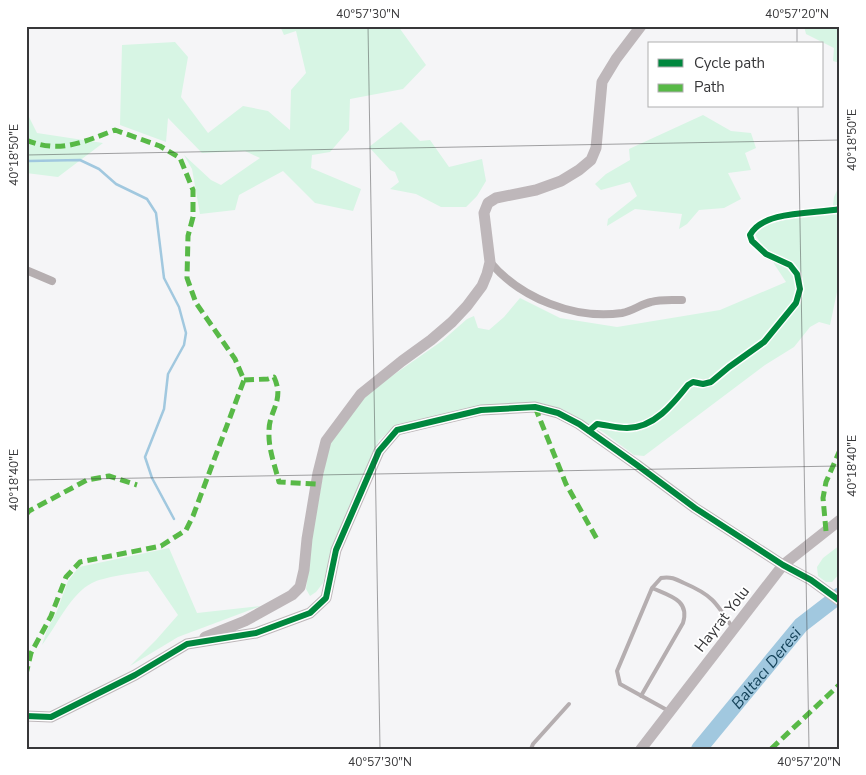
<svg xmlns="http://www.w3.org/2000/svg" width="866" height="775" viewBox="0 0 866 775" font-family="'Nunito Sans',sans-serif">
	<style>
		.green { fill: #d7f5e4 }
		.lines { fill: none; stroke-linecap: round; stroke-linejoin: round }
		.stream { stroke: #a1c8df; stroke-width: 2.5 }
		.river { stroke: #a1c8df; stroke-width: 16 }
		.lane { stroke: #b5aeb0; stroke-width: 4 }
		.street { stroke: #b5aeb0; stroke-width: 8 }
		.secondary { stroke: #beb7ba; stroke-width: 11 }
		.quiet { stroke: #58b947; stroke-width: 5; stroke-dasharray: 10 5; stroke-linecap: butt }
		.cycleway-casing { stroke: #fff; stroke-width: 9 }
		.cycleway { stroke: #00873e; stroke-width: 6 }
		.ticks { fill: none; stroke: #373739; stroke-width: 1; stroke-opacity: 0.45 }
		.labels { text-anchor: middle; stroke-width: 4; stroke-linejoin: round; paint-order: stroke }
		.street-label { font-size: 15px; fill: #373739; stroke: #fff }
		.water-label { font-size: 16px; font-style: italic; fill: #15435a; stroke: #fff }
		.neatline { fill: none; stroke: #373739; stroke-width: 2 }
		.ticks-label { font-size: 12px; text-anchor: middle; fill: #373739 }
	</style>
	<rect width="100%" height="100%" fill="#f5f5f7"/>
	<path class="green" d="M280 26H398L426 65 403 89 350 99 349 130 330 152 312 155 311 168 361 189 353 211 315 203 283 171 239 195 235 210 200 214 192 169 184 155 211 180 221 185 260 158 245 151 202 153 168 118 166 142 120 125 122 45 175 42 188 57 181 97 208 133 243 106 268 111 290 130 291 90 306 73 296 31 284 35Z
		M804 26H840V63L833 61 834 48 806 34Z
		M26 111 37 133 103 143 58 177 26 173Z
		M703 115 731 131 751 133 756 148 745 153 751 170 728 173 741 199 724 208 699 210 687 224 679 229 682 214 635 209 607 226 608 219 637 196 630 182 601 190 595 184 606 174 630 160 629 149Z
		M401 122 420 141 430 140 449 167 482 159 486 181 477 196 466 207H441L416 194 390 189 399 182 395 172 390 170 369 147Z
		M840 184V278L830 325 819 322 810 327 794 347 765 365 644 456 634 455 603 432 562 409 537 402 398 424 379 440 335 541 323 583 316 592 310 596 306 589 311 542 329 443 359 402 389 378 442 341 467 319 474 316 478 328 489 330 504 317 520 298 560 318 617 327 720 310 786 282 754 233 764 225 792 218 832 214 834 197Z
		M840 545V573L832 582H826L818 576 817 567 823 558Z
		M169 548 197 613 261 606 178 637 130 666 156 640 178 615 148 571C134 573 103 577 92 583 71 593 56 627 42 645L47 630 57 611 68 581 79 567Z"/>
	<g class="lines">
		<path class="stream" d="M26 159 29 161 80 160 99 169 116 184 147 199 156 213 164 278 179 307 186 333 184 345 168 374 164 409 145 457 152 478 174 519"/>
		<path class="river" id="s1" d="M699 749 801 625 840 595"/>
		<path class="lane" d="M641 696 683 623C690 600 670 596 652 588
			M667 710 620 684 617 671 652 588 661 578C670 576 676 579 684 583 712 595 716 602 732 627
			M531 749 533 744 569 704"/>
		<path class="street" d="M490 262C520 298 575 320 622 313 633 311 641 304 651 302 661 299 672 300 682 300
			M26 270 52 281
			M589 431 597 424C607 425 617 428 627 428 654 428 673 404 688 385L693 382 703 384 711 382 729 367 764 342 796 303 800 289 797 274 790 265 766 254 752 241 750 235C763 210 815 214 840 209"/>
		<path class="secondary" d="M205 637 245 621 292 595 300 587 304 570 307 539 318 473 326 441 361 394 402 361 431 340 452 322 467 306 482 286 487 274 490 262 484 213 488 203 496 198 536 190 561 181 579 170 591 160 596 148 602 82 616 59 641 26
			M26 716 51 717 135 675 187 644 256 633 310 613 326 598 336 550 379 451 397 430 481 410 535 407 558 413 579 424 637 465 695 508 783 565 811 580 840 601
			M641 749 783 565 840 520"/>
		<path class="quiet" d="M26 140C60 154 83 142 115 130L160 146 180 158 193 190V217L188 236 187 278 196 303 235 359 244 380 193 516 186 530 161 546 80 562 66 577 51 616 31 653 26 674
			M244 380 268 379 274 377C285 401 269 410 269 431 268 448 275 466 279 482L316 484
			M535 407 566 484 598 541
			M26 515 29 511 87 480 109 476 137 485
			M826 531 823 498 826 482 840 450
			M771 749 840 684"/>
		<defs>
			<path id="cycleway" d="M589 431 597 424C607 425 617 428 627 428 654 428 673 404 688 385L693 382 703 384 711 382 729 367 764 342 796 303 800 289 797 274 790 265 766 254 752 241 750 235C763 210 815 214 840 209
				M26 716 51 717 135 675 187 644 256 633 310 613 326 598 336 550 379 451 397 430 481 410 535 407 558 413 579 424 637 465 695 508 783 565 811 580 840 601"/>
		</defs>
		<use href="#cycleway" class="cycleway-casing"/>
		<use href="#cycleway" class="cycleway"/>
	</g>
	<path class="ticks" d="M368 26 380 749M797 26V44M798 106 809 749M26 155 840 140M26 480 840 466"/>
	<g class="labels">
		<g class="street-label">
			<text transform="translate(722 619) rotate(-52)" y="5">Hayrat Yolu</text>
		</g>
		<g class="water-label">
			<text dy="6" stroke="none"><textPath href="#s1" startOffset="105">Baltacı Deresi</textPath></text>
		</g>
	</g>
	<rect width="866" height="775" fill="none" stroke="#ffffff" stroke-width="55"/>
	<rect x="648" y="42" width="175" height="65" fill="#ffffff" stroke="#afafb0"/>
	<rect x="658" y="59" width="25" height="8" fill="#00873e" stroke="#afafb0"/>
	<text x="694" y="68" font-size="15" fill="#373739">Cycle path</text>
	<rect x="658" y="84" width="25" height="8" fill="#58b947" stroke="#afafb0"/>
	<text x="694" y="92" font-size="15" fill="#373739">Path</text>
	<rect x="28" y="28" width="810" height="720" class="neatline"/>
	<g class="ticks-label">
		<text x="368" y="18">40°57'30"N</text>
		<text x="797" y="18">40°57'20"N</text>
		<text transform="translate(852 140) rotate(-90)" y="4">40°18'50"E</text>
		<text transform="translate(14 155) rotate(-90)" y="4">40°18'50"E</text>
		<text transform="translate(852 466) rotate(-90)" y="4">40°18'40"E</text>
		<text transform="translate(14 480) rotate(-90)" y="4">40°18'40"E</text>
		<text x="380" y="766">40°57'30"N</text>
		<text x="809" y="766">40°57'20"N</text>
	</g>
</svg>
